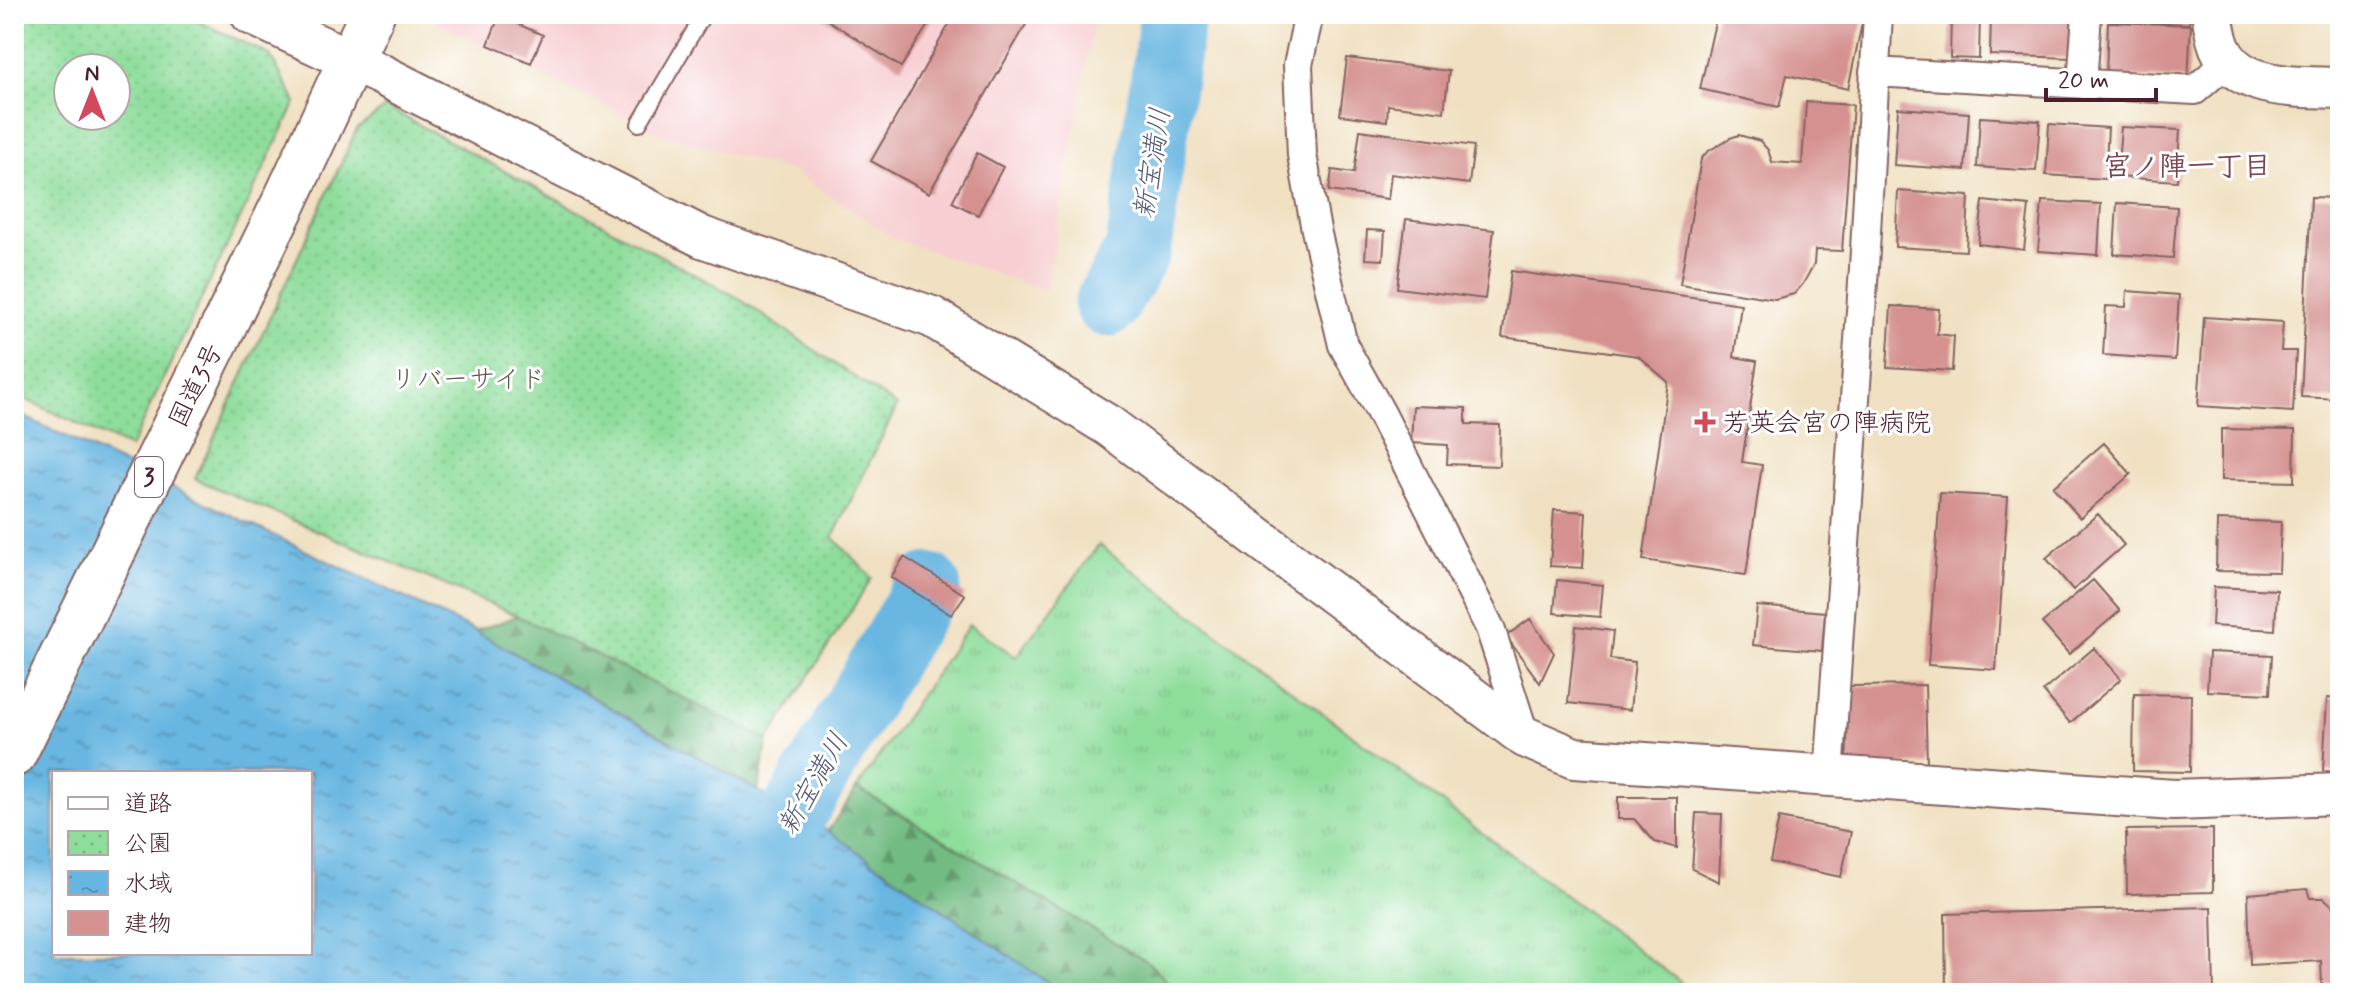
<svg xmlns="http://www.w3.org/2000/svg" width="2354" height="1007" viewBox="0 0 2354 1007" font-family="Mynerve,'Klee One',sans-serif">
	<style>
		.built { fill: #f7cfd2 }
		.grass { fill: url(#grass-tufts); stroke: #6c7e63; stroke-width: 2 }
		.forest { fill: url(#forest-firs); stroke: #5e6e57; stroke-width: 2 }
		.park { fill: url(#park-dots); stroke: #6c7e63; stroke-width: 2; fill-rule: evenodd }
		.water { fill: url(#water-ripples); stroke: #586a86; stroke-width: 2; fill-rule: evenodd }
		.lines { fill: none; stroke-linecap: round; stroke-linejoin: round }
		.river { stroke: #67b6e1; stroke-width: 66 }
		.building { fill: #d4918f }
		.lane-casing { stroke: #846360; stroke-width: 18 }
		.street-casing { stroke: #846360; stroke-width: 32 }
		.secondary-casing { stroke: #846360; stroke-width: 44 }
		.highway-casing { stroke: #846360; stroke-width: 48 }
		.lane { stroke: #fff; stroke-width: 14 }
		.street { stroke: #fff; stroke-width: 28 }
		.secondary { stroke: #fff; stroke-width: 40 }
		.highway { stroke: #fff; stroke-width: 44 }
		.poi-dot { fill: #d1495b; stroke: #fff; stroke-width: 3 }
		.labels { text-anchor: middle; stroke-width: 6; stroke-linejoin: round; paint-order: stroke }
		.shield { fill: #fff; stroke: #80626b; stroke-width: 2 }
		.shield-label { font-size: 24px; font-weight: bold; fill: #4a1f2b }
		.park-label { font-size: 26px; fill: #5e584d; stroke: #fff }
		.street-label { font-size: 26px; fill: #4a1f2b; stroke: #fff }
		.poi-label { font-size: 26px; fill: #4a1f2b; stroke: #fff; text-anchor: start }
		.water-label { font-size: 28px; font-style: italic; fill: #565b74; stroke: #fff }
		.neighbourhood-label { font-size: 28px; font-weight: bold; fill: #7a474e; stroke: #fff }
	</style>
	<defs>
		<pattern id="grass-tufts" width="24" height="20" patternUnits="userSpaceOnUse" patternTransform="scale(2)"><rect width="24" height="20" fill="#8edd9b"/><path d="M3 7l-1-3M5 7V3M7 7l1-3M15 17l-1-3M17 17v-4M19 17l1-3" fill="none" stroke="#7cbd86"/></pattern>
		<pattern id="forest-firs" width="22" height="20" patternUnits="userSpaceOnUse" patternTransform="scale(2)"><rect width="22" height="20" fill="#72bc83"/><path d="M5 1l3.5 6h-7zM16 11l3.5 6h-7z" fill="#60986b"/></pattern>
		<pattern id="park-dots" width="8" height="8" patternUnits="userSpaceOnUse" patternTransform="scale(2)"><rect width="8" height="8" fill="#8edd9b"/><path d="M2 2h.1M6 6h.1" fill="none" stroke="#7cbd86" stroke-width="1.8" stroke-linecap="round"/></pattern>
		<pattern id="water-ripples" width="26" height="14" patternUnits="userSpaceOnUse" patternTransform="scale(2)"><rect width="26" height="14" fill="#67b6e1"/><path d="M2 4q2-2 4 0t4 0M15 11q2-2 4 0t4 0" fill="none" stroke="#5793b7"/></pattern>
	</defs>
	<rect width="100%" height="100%" fill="#fff"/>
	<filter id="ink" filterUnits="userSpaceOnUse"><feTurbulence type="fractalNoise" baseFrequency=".0125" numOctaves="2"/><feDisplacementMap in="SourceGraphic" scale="16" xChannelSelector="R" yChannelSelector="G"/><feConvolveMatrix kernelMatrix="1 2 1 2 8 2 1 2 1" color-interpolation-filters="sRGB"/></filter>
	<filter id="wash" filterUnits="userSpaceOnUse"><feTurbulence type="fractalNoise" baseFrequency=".006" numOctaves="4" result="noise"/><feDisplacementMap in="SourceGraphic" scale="32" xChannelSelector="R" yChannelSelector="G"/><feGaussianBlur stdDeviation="1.8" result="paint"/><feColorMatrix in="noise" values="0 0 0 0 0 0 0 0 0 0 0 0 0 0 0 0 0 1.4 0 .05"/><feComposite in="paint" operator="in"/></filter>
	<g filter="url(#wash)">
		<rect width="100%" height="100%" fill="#f0e0c1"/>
		<path class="built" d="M419 14H1095L1046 291 896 239 794 172 664 135Z"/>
		<path class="grass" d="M1099 545 1695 993H1178L1149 963 857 788 969 625 1016 657Z"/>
		<path class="forest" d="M518 616 768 740 758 791 475 631Z
			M857 788 1149 963 1178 993H1063L828 831Z"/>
		<path class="park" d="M14 14H183L270 55 296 102 130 448 14 394ZM68 68H116V116H68Z
			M386 107 735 296 897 406 833 537 872 578 768 740 518 616 195 479 357 129Z"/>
		<path class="water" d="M14 412 475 631 828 831 1063 993H14ZM54 773H310V953H54Z"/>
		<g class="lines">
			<path class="river" d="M1107 304 1138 250 1173 14
				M730 993 751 886 928 586"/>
		</g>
		<g id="blocks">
			<path class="building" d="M818 14H935L901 67Z
				M955 14H1032L929 193 871 161Z
				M1717 14H1864L1848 89 1787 75 1779 107 1700 89Z
				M1935 14H1980L1979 59 1950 58 1951 17H1935Z
				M1991 14H2074L2072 58 1990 55Z
				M2107 14H2190L2189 24 2107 20Z
				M499 16 543 35 531 63 488 45Z
				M2108 22 2191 25 2188 79 2106 76Z
				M1347 58 1449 71 1444 112 1388 105 1387 121 1340 115Z
				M1806 102 1853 105 1842 251 1815 250 1814 264 1803 284 1794 294 1775 299 1680 284 1701 159 1707 152 1730 138 1739 135 1760 141 1768 150 1772 162 1802 164Z
				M1898 108 1969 113 1965 170 1894 165Z
				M1980 117 2040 121 2036 171 1977 167Z
				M2049 124 2108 128 2105 179 2046 175Z
				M2121 127 2180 130 2177 181 2117 177Z
				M1360 130 1474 146 1469 184 1391 174 1388 199 1329 191 1332 170 1354 173Z
				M977 153 1003 167 978 215 952 202Z
				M1898 191 1969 196 1966 251 1895 247Z
				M2311 197 2340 198V399L2301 397Z
				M1983 201 2029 206 2024 250 1978 244Z
				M2042 201 2101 204 2098 255 2038 251Z
				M2117 203 2177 207 2173 258 2114 254Z
				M1406 219 1494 230 1485 299 1397 288Z
				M1367 230 1385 231 1383 260 1365 259Z
				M1511 271 1741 304 1734 357 1757 361 1742 462 1762 465 1746 575 1643 560 1668 382 1638 356 1502 337Z
				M2127 291 2179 295 2175 360 2103 355 2106 306 2126 307Z
				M1891 306 1939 309 1937 334 1954 336 1952 371 1887 367Z
				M2204 317 2283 322 2281 351H2296L2293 412 2198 406Z
				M1413 406 1466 408V424L1500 425 1499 466 1447 464 1448 445 1411 443Z
				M2221 429 2295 430 2294 482 2221 480Z
				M2104 443 2131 474 2080 518 2053 487Z
				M1940 493 2008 497 1996 670 1928 665Z
				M1554 510 1586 512 1583 568 1550 566Z
				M2098 514 2124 545 2073 590 2046 558Z
				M2217 520 2281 522 2279 572 2216 571Z
				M904 557 965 595 951 615 891 577Z
				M1557 580 1603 585 1600 617 1554 613Z
				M2093 580 2120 611 2069 654 2042 623Z
				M2214 587 2277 590 2275 630 2212 626Z
				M1757 606 1825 612 1822 651 1753 645Z
				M1530 619 1554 653 1540 683 1506 636Z
				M1576 626 1613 631 1610 659 1635 662 1630 710 1568 703Z
				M2094 648 2121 679 2070 723 2043 691Z
				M2209 652 2272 655 2270 694 2207 691Z
				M1925 685 1927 764 1846 766 1849 686Z
				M2134 694 2191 695 2190 772 2133 771Z
				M2327 698 2340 699V772L2323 771Z
				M1618 797H1677V848L1655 842 1634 819H1618Z
				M1696 813 1722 814 1719 882 1692 869Z
				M1779 818 1851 832 1841 877 1770 862Z
				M2213 829V892L2127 894 2126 830Z
				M2307 889 2310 898H2324L2340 913V985L2322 986 2321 961 2250 965 2248 894Z
				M2212 907 2214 993H1946L1945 914Z"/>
		</g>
	</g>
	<g filter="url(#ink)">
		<use href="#blocks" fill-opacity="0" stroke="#846360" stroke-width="2"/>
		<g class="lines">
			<defs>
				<path id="lane" d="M639 124 704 14"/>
				<path id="street" d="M1309 14 1298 65 1302 155 1316 230 1343 345 1382 415 1490 628 1525 737
					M1874 72 2195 90 2227 62
					M2082 84 2087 14
					M1829 776 1864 268 1878 14"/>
				<path id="secondary" d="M251 14 380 74 702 237 932 317 1109 426 1525 737 1574 758 2174 800 2340 794
					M2213 14C2213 23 2215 30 2217 39 2231 92 2296 86 2340 88"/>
				<path id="highway" d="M14 754 285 201 372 14"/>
			</defs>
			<use href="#lane" class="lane-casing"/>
			<use href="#street" class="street-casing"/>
			<use href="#secondary" class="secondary-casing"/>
			<use href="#highway" class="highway-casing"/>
			<use href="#lane" class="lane"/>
			<use href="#street" class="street"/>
			<use href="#secondary" class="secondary"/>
			<use href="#highway" class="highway"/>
		</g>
	</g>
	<path class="poi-dot" d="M1701 410h8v8h8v8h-8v8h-8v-8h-8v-8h8z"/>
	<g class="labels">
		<rect class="shield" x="135" y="457" width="28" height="40" rx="6"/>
		<g class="shield-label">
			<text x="149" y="485">3</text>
		</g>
		<g class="park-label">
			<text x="468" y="387">リバーサイド</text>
		</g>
		<g class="street-label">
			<text transform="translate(195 385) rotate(-64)" y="9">国道3号</text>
		</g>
		<g class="poi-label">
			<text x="1723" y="431">芳英会宮の陣病院</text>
		</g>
		<g class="water-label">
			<text transform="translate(1151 163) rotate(-81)" y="10">新宝満川</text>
			<text transform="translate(812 783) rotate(-60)" y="10">新宝満川</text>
		</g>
		<g class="neighbourhood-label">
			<text x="2187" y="175">宮ノ陣一丁目</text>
		</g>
	</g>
	<rect width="2354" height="1007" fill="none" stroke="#fff" stroke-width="48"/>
	<rect x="52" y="771" width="260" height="184" fill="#ffffff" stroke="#b7a5aa" stroke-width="2"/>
	<rect x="68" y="797" width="40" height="12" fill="#ffffff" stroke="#b7a5aa" stroke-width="2"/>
	<text x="124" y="811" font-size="24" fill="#4a1f2b">道路</text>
	<rect x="68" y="831" width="40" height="24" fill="url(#park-dots)" stroke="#b7a5aa" stroke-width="2"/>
	<text x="124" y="851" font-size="24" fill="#4a1f2b">公園</text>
	<rect x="68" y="871" width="40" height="24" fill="url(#water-ripples)" stroke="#b7a5aa" stroke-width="2"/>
	<text x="124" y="891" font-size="24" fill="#4a1f2b">水域</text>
	<rect x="68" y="911" width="40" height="24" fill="#d4918f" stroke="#b7a5aa" stroke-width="2"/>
	<text x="124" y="931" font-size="24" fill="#4a1f2b">建物</text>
	<g transform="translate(92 92)"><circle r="38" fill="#ffffff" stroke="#b7a5aa" stroke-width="2"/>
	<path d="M0-6L14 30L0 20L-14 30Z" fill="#d1495b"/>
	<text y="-12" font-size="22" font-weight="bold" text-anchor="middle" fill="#4a1f2b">N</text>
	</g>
	<path d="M2046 88v12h110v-12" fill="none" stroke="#4a1f2b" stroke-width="4"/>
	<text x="2058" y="88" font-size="24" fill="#4a1f2b" stroke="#ffffff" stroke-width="6" paint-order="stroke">20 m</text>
</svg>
